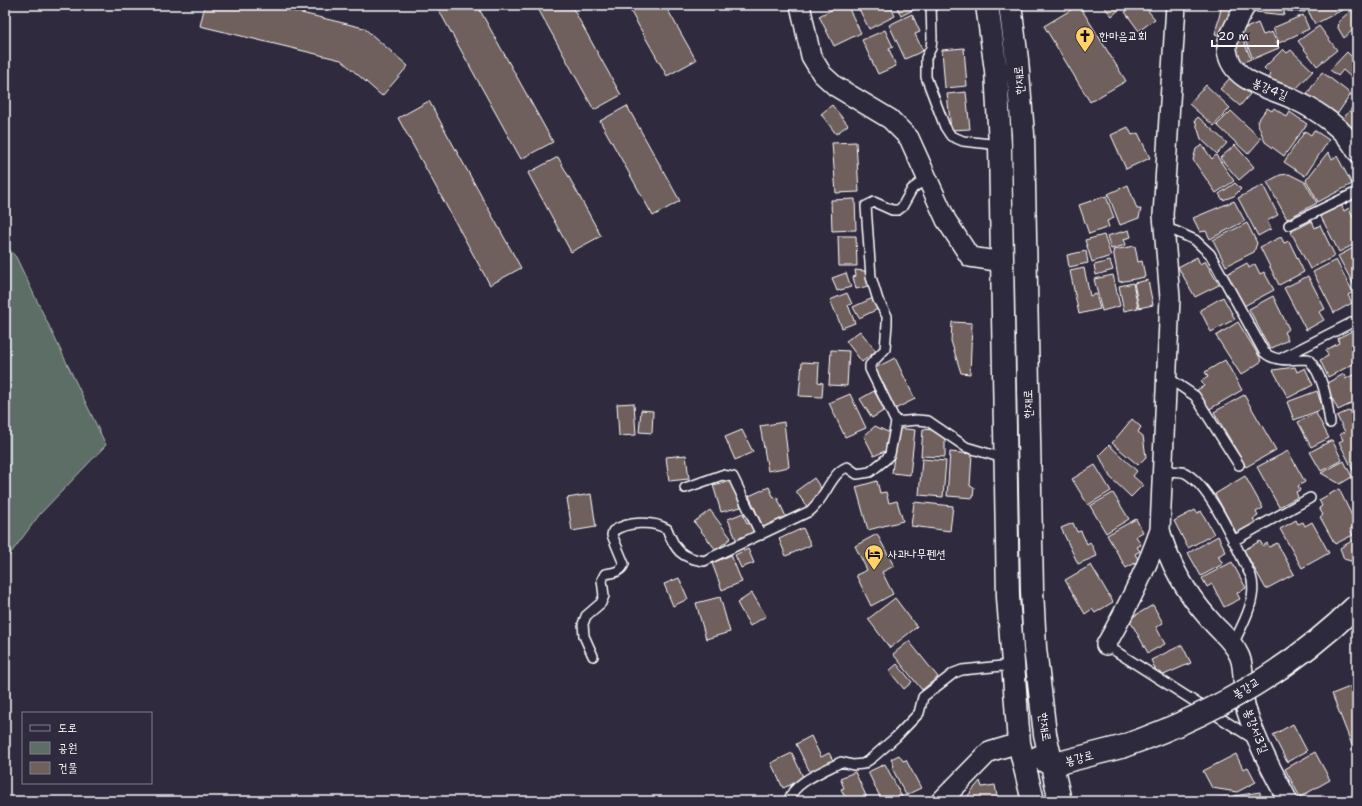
<svg xmlns="http://www.w3.org/2000/svg" width="1362" height="806" viewBox="0 0 1362 806" font-family="'Shantell Sans','Poor Story',sans-serif">
	<style>
		.green { fill: #5c6e65; stroke: #aeb6b2 }
		.building { fill: #6f605d; stroke: #fff }
		.lines { fill: none; stroke-linecap: round; stroke-linejoin: round }
		.lane-casing { stroke: #fff; stroke-width: 12 }
		.street-casing { stroke: #fff; stroke-width: 22 }
		.secondary-casing { stroke: #fff; stroke-width: 25 }
		.lane { stroke: #2f2a3d; stroke-width: 9 }
		.street { stroke: #2f2a3d; stroke-width: 19 }
		.secondary { stroke: #2f2a3d; stroke-width: 22 }
		.secondary-bridge-casing { stroke: #fff; stroke-width: 25; stroke-linecap: butt }
		.secondary-bridge { stroke: #2f2a3d; stroke-width: 22 }
		.labels { text-anchor: middle; stroke-width: 3; stroke-linejoin: round; paint-order: stroke }
		.poi-label { font-size: 12px; fill: #fff; stroke: #2f2a3d; text-anchor: start }
		.street-label { font-size: 12px; fill: #fff; stroke: #2f2a3d }
	</style>
	<rect width="100%" height="100%" fill="#2f2a3d"/>
	<filter id="ink" filterUnits="userSpaceOnUse"><feTurbulence type="fractalNoise" baseFrequency=".025" numOctaves="2"/><feDisplacementMap in="SourceGraphic" scale="8" xChannelSelector="R" yChannelSelector="G"/><feConvolveMatrix kernelMatrix="1 2 1 2 8 2 1 2 1" color-interpolation-filters="sRGB"/></filter>
	<g filter="url(#ink)">
		<path class="green" d="M5 245 16 257 106 445 40 514 5 561Z"/>
		<path class="building" d="M205 5H268L364 28 408 66 382 96 341 60 200 26Z
			M436 5H477L553 142 521 159Z
			M536 5H571L621 95 594 110Z
			M627 5H665L696 60 667 76Z
			M841 5H847L861 33 834 46 819 16Z
			M857 5H890L895 16 869 29Z
			M896 5H918L919 7 901 16Z
			M1079 5 1126 81 1090 102 1044 26Z
			M1102 5H1124L1112 16Z
			M1134 5H1143L1155 19 1139 31 1125 12Z
			M1222 5H1239L1221 36 1215 34Z
			M1256 5H1285L1284 15 1256 12Z
			M1287 5H1305V12L1287 11Z
			M1309 5H1350V6L1315 24 1306 7Z
			M1357 5V26L1344 38 1338 28 1339 21Z
			M912 14 920 32 915 34 923 51 905 59 889 25Z
			M1303 15 1309 29 1279 43 1273 28Z
			M1258 23 1263 35 1272 32 1279 48 1253 59 1241 30Z
			M1319 26 1337 50 1317 66 1298 41Z
			M885 30 893 47 889 49 896 66 878 74 862 40Z
			M1241 35 1251 59 1241 63 1236 52 1237 42Z
			M964 48 967 86 945 88 942 50Z
			M1283 49 1287 53 1291 50 1313 71 1294 91 1266 81 1271 75 1264 68Z
			M1347 52 1357 62V77L1354 80 1343 70 1338 76 1330 70Z
			M1322 72 1351 94 1336 116 1307 94Z
			M1230 78 1250 94 1240 106 1220 89Z
			M1206 85 1230 108 1214 126 1189 104Z
			M966 92 970 129 951 130 947 94Z
			M429 101 521 268 490 285 398 118Z
			M1357 102V134L1341 121Z
			M832 105 848 125 836 134 821 114Z
			M627 106 680 201 653 216 600 121Z
			M1267 108 1272 111 1274 108 1287 117 1290 112 1307 124 1284 156 1265 142 1257 122Z
			M1231 111 1261 139 1248 154 1217 125Z
			M1198 117 1227 143 1217 154 1201 139 1195 120Z
			M1128 127 1132 135 1138 133 1150 158 1126 169 1111 135Z
			M1314 130 1329 140 1305 176 1284 162 1305 131 1311 135Z
			M856 142 859 192 836 193 832 143Z
			M1202 145 1212 159 1216 155 1234 181 1216 193 1193 160 1196 149Z
			M1235 145 1254 167 1239 180 1220 158Z
			M1328 152 1332 159 1337 156 1352 184 1318 202 1306 180Z
			M558 157 601 236 571 252 528 173Z
			M1289 174 1305 182 1317 203 1287 219 1267 182 1280 175Z
			M1235 183 1241 189 1234 196 1223 200 1219 194Z
			M1128 185 1137 209H1141L1139 218 1120 225 1108 194Z
			M1263 185 1278 215 1267 221 1271 229 1258 236 1238 198Z
			M1106 196 1114 218 1107 221 1109 227 1089 234 1079 205Z
			M855 199 856 230 832 231 831 200Z
			M1234 201 1245 221 1210 239 1206 231 1200 232 1193 218Z
			M1341 204 1344 211 1349 208 1357 225V243L1339 252 1320 215Z
			M1312 221 1315 228 1320 225 1335 256 1310 269 1291 232Z
			M1247 223 1257 243 1254 252 1226 266 1213 240Z
			M1129 230 1131 237 1124 239 1126 245 1111 249 1107 236Z
			M1104 235 1111 256 1092 262 1085 240Z
			M838 236H856L857 266H839Z
			M1281 237 1284 243 1289 241 1304 272 1279 285 1260 247Z
			M1135 246 1138 262 1142 261 1145 277 1119 282 1113 250Z
			M1357 246V291L1338 256Z
			M1086 251 1088 263 1069 267 1067 255Z
			M1197 257 1200 264 1205 261 1219 285 1195 297 1178 267Z
			M1336 260 1353 292 1348 295 1352 303 1334 313 1313 272Z
			M1110 261 1113 270 1096 275 1094 265Z
			M1247 263 1249 268 1255 264 1260 274 1264 272 1274 290 1244 306 1227 274Z
			M1084 268 1090 296 1096 294 1100 309 1079 314 1070 271Z
			M855 270 865 271 868 286 856 289 853 277 856 276Z
			M846 273 851 287 837 291 832 278Z
			M1113 275 1120 306 1102 311 1094 279Z
			M1308 276 1325 309 1319 312 1324 320 1306 330 1284 288Z
			M1148 280 1153 305 1139 308 1134 283Z
			M1133 283 1138 308 1124 311 1119 286Z
			M847 293 852 304 848 305 855 323 842 328 830 300Z
			M1273 296 1289 329 1284 332 1288 340 1270 349 1249 309Z
			M1223 297 1235 319 1211 332 1200 310Z
			M873 298 878 309 859 318 853 307Z
			M952 322 972 323 970 374 961 373 951 341Z
			M1238 322 1262 361 1241 375 1216 336Z
			M1356 329 1357 362 1328 377 1320 360 1328 356 1326 350 1339 343 1338 338Z
			M860 331 876 351 862 362 846 341Z
			M831 350 849 351 847 386 829 385Z
			M895 358 915 399 893 410 873 369Z
			M1225 360 1242 390 1208 410 1197 390 1204 386 1201 381 1208 377 1205 372Z
			M802 362 819 363 818 382 823 383 822 397 799 396Z
			M1295 367 1297 372 1305 368 1313 385 1288 398 1273 370Z
			M1357 373V401L1338 410 1325 384 1344 374 1345 379Z
			M874 391 885 410 872 418 860 399Z
			M1317 391 1323 409 1294 420 1287 402Z
			M850 394 866 428 845 437 829 403Z
			M1244 395 1276 450 1246 467 1214 412Z
			M634 403 636 435 619 436 617 404Z
			M641 410 653 411 652 433 639 432Z
			M1350 410 1357 425V471L1354 472 1339 442 1343 440 1340 434 1345 432 1337 416Z
			M1316 413 1329 438 1311 447 1298 422Z
			M1132 419 1141 427 1138 432 1143 436 1146 457 1138 465 1112 443Z
			M784 422 789 467 768 471 760 426Z
			M875 426 890 433 887 450 874 456 864 436Z
			M897 428 915 430 910 475 892 473Z
			M923 429 933 430 945 438V457L921 456Z
			M742 430 753 452 735 460 725 437Z
			M1332 440 1342 460 1321 471 1310 452Z
			M1109 445 1137 471 1133 476 1143 485 1131 497 1110 477 1099 455Z
			M1288 451 1305 482 1298 486 1300 490 1296 492 1298 497 1279 507 1257 467Z
			M950 452 972 454 970 486 974 487 973 498 947 496Z
			M686 455 689 479 669 481 666 457Z
			M922 459 946 461 943 497 919 495Z
			M1344 461 1352 477 1340 484 1321 473Z
			M1095 465 1111 491 1088 505 1072 479Z
			M1245 476 1263 508 1256 512 1258 516 1253 519 1256 523 1237 534 1215 494Z
			M814 478 823 491 821 497 807 507 796 491Z
			M730 481 732 486 735 485 741 507 721 512 713 485Z
			M877 481 880 493 886 492 889 503 897 501 903 521 868 530 856 487Z
			M769 487 774 498 777 497 787 519 764 529 749 496Z
			M1339 489 1357 526 1350 529 1353 535 1335 544 1320 517 1323 515 1319 508 1322 506 1319 500Z
			M1113 493 1129 519 1106 533 1090 506Z
			M591 494 596 527 572 531 567 498Z
			M914 502 953 506 950 531 911 526Z
			M710 510 731 538 716 550 694 522Z
			M1195 510 1197 513 1201 511 1214 534 1188 548 1174 521Z
			M743 513 747 524 751 522 756 534 737 542 728 519Z
			M1136 519 1143 532 1136 536 1141 545 1137 547 1140 551 1135 554 1139 561 1126 568 1107 535Z
			M1296 520 1298 524 1303 522 1305 526 1312 522 1329 553 1302 568 1280 529Z
			M1073 523 1077 532 1081 531 1087 544 1090 542 1097 556 1078 564 1061 528Z
			M803 528 811 545 786 556 779 539Z
			M877 534 894 566 882 572 893 594 871 606 856 575 867 570 855 546Z
			M1218 536 1226 552 1218 556 1223 564 1201 576 1188 553Z
			M1355 539 1357 544V563L1344 559 1340 548Z
			M1260 541 1263 546 1267 543 1269 547 1277 543 1294 574 1266 589 1244 550Z
			M748 549 754 563 741 568 735 555Z
			M731 555 742 582 722 590 712 563Z
			M1232 562 1246 588 1237 593 1240 599 1224 607 1212 584 1207 587 1202 578Z
			M1091 565 1113 602 1095 613 1092 609 1085 614 1065 580Z
			M679 578 688 599 673 606 664 584Z
			M752 593 766 616 750 626 737 603Z
			M720 597 730 632 706 639 696 603Z
			M895 598 917 627 890 648 868 619Z
			M1153 605 1163 623 1156 627 1165 644 1148 653 1129 619Z
			M909 641 938 677 922 690 893 654Z
			M1182 645 1191 663 1159 677 1151 660Z
			M897 664 912 682 904 689 889 671Z
			M1357 684V758L1332 694Z
			M1293 724 1307 751 1287 762 1273 735Z
			M811 736 821 757 829 753 834 762 811 774 796 744Z
			M1315 752 1330 780 1300 797 1285 769Z
			M792 753 804 779 783 788 771 763Z
			M1236 754 1243 769 1248 767 1256 782 1237 792 1212 788 1203 771Z
			M899 755 903 761 906 760 921 788 906 795 892 768 894 766 891 759Z
			M885 764 904 801H882L868 772Z
			M855 772 868 800 872 798 874 801H843L842 799 845 797 841 789 844 788 840 778Z
			M980 781 982 787 995 785 998 801H967L966 798Z
			M1260 792 1261 801H1235L1234 796Z
			M1226 797 1227 801H1200Z"/>
		<g class="lines">
			<defs>
				<path id="lane" d="M931 5 932 38 931 48 926 58V77L945 127 951 136 963 141 1000 145
					M928 177 912 189 902 207 898 210H892L874 202 866 206 871 277 878 300 887 316V324L885 349 870 365V369L896 422 917 420 928 421 966 447 1006 459
					M1289 225 1357 192
					M1163 228 1175 231 1195 240 1210 254 1264 352C1275 363 1294 359 1308 359 1324 376 1327 401 1330 423
					M1282 358 1357 320
					M1167 377 1195 396 1239 465
					M1163 472C1170 472 1181 470 1187 474 1213 490 1236 548 1251 576 1258 598 1243 624 1233 644
					M685 488 722 475 733 477 761 535
					M1233 541 1310 498
					M1106 645 1255 740
					M593 656 584 636 583 624 586 616 601 603 604 596 602 580 605 574C613 573 621 572 624 564L612 535 613 531C627 522 652 520 667 529 675 550 681 558 704 561L810 511C825 499 831 473 847 467L857 474 870 472 886 459 890 454 896 422
					M789 801C791 783 826 770 841 762L853 765 863 764 872 758 896 737 919 713 923 697 954 673 962 670 1012 665"/>
				<path id="street" d="M800 5 811 56 822 74 835 86 890 119 909 138 946 220 970 257 1003 262
					M1176 5 1163 215 1170 298 1160 530C1169 565 1186 593 1210 620 1220 632 1232 640 1239 655 1246 669 1241 693 1246 709 1256 741 1272 771 1288 801
					M1246 5C1240 16 1226 38 1227 50 1231 83 1271 88 1295 100 1318 111 1345 129 1357 152
					M1106 645C1127 608 1146 571 1160 530
					M941 801 989 752 1019 743"/>
				<path id="secondary" d="M987 5 996 70 1000 145 1008 597 1019 743 1033 801
					M1010 5 1017 60 1023 134 1032 590 1035 648 1045 734 1060 801
					M1039 757 1051 765 1121 747"/>
			</defs>
			<use href="#lane" class="lane-casing"/>
			<use href="#street" class="street-casing"/>
			<use href="#secondary" class="secondary-casing"/>
			<use href="#lane" class="lane"/>
			<use href="#street" class="street"/>
			<use href="#secondary" class="secondary"/>
			<defs>
				<path id="secondary-bridge" d="M1121 747C1208 717 1291 670 1357 605"/>
			</defs>
			<use href="#secondary-bridge" class="secondary-bridge-casing"/>
			<use href="#secondary-bridge" class="secondary-bridge"/>
		</g>
	</g>
	<defs>
		<symbol id="church-pin" viewBox="-11 -11 22 30"><path d="M0 17L-7.5 6A9.5 9.5 0 1 1 7.5 6Z" fill="#ffd166" stroke="#2f2a3d"/><path d="M-1.2-6h2.4v3.5h3.3v2.4h-3.3V6h-2.4V-.1h-3.3v-2.4h3.3Z" fill="#111"/></symbol>
		<symbol id="hotel-pin" viewBox="-11 -11 22 30"><path d="M0 17L-7.5 6A9.5 9.5 0 1 1 7.5 6Z" fill="#ffd166" stroke="#2f2a3d"/><path d="M-6-4.5h1.5V1H6V5H4.5V3h-9V5H-6ZM-4 0a1.8 1.8 0 1 1 3.6 0ZM.5 0V-2.5h3Q6-2.5 6 0Z" fill="#111"/></symbol>
	</defs>
	<g fill-rule="evenodd">
		<use href="#church-pin" x="1074" y="25" width="22" height="30"/>
		<use href="#hotel-pin" x="863" y="543" width="22" height="30"/>
	</g>
	<g class="labels">
		<g class="poi-label">
			<text x="1099" y="40">한마음교회</text>
			<text x="888" y="558">사과나무펜션</text>
		</g>
		<g class="street-label">
			<text transform="translate(1019 80) rotate(-94)" y="4">한재로</text>
			<text transform="translate(1270 89) rotate(23)" y="4">봉강4길</text>
			<text transform="translate(1028 404) rotate(-91)" y="4">한재로</text>
			<text transform="translate(1246 688) rotate(-32)" y="4">봉강교</text>
			<text transform="translate(1045 727) rotate(82)" y="4">한재로</text>
			<text transform="translate(1256 731) rotate(69)" y="4">봉강서3길</text>
			<text transform="translate(1079 758) rotate(-14)" y="4">봉강로</text>
		</g>
	</g>
	<rect width="1362" height="806" fill="none" stroke="#2f2a3d" stroke-width="20"/>
	<rect x="10" y="10" width="1342" height="786" fill="none" stroke="#fff" stroke-width="1.5" filter="url(#ink)"/>
	<rect x="22" y="712" width="130" height="72" fill="#2f2a3d" stroke="#827f8b"/>
	<rect x="30" y="725" width="20" height="6" fill="#2f2a3d" stroke="#827f8b"/>
	<text x="58" y="732" font-size="12" fill="#ffffff">도로</text>
	<rect x="30" y="742" width="20" height="12" fill="#5c6e65" stroke="#827f8b"/>
	<text x="58" y="752" font-size="12" fill="#ffffff">공원</text>
	<rect x="30" y="762" width="20" height="12" fill="#6f605d" stroke="#827f8b"/>
	<text x="58" y="772" font-size="12" fill="#ffffff">건물</text>
	<path d="M1212 40v6h66v-6" fill="none" stroke="#ffffff" stroke-width="2"/>
	<text x="1218" y="40" font-size="12" fill="#ffffff" stroke="#2f2a3d" stroke-width="3" paint-order="stroke">20 m</text>
</svg>
